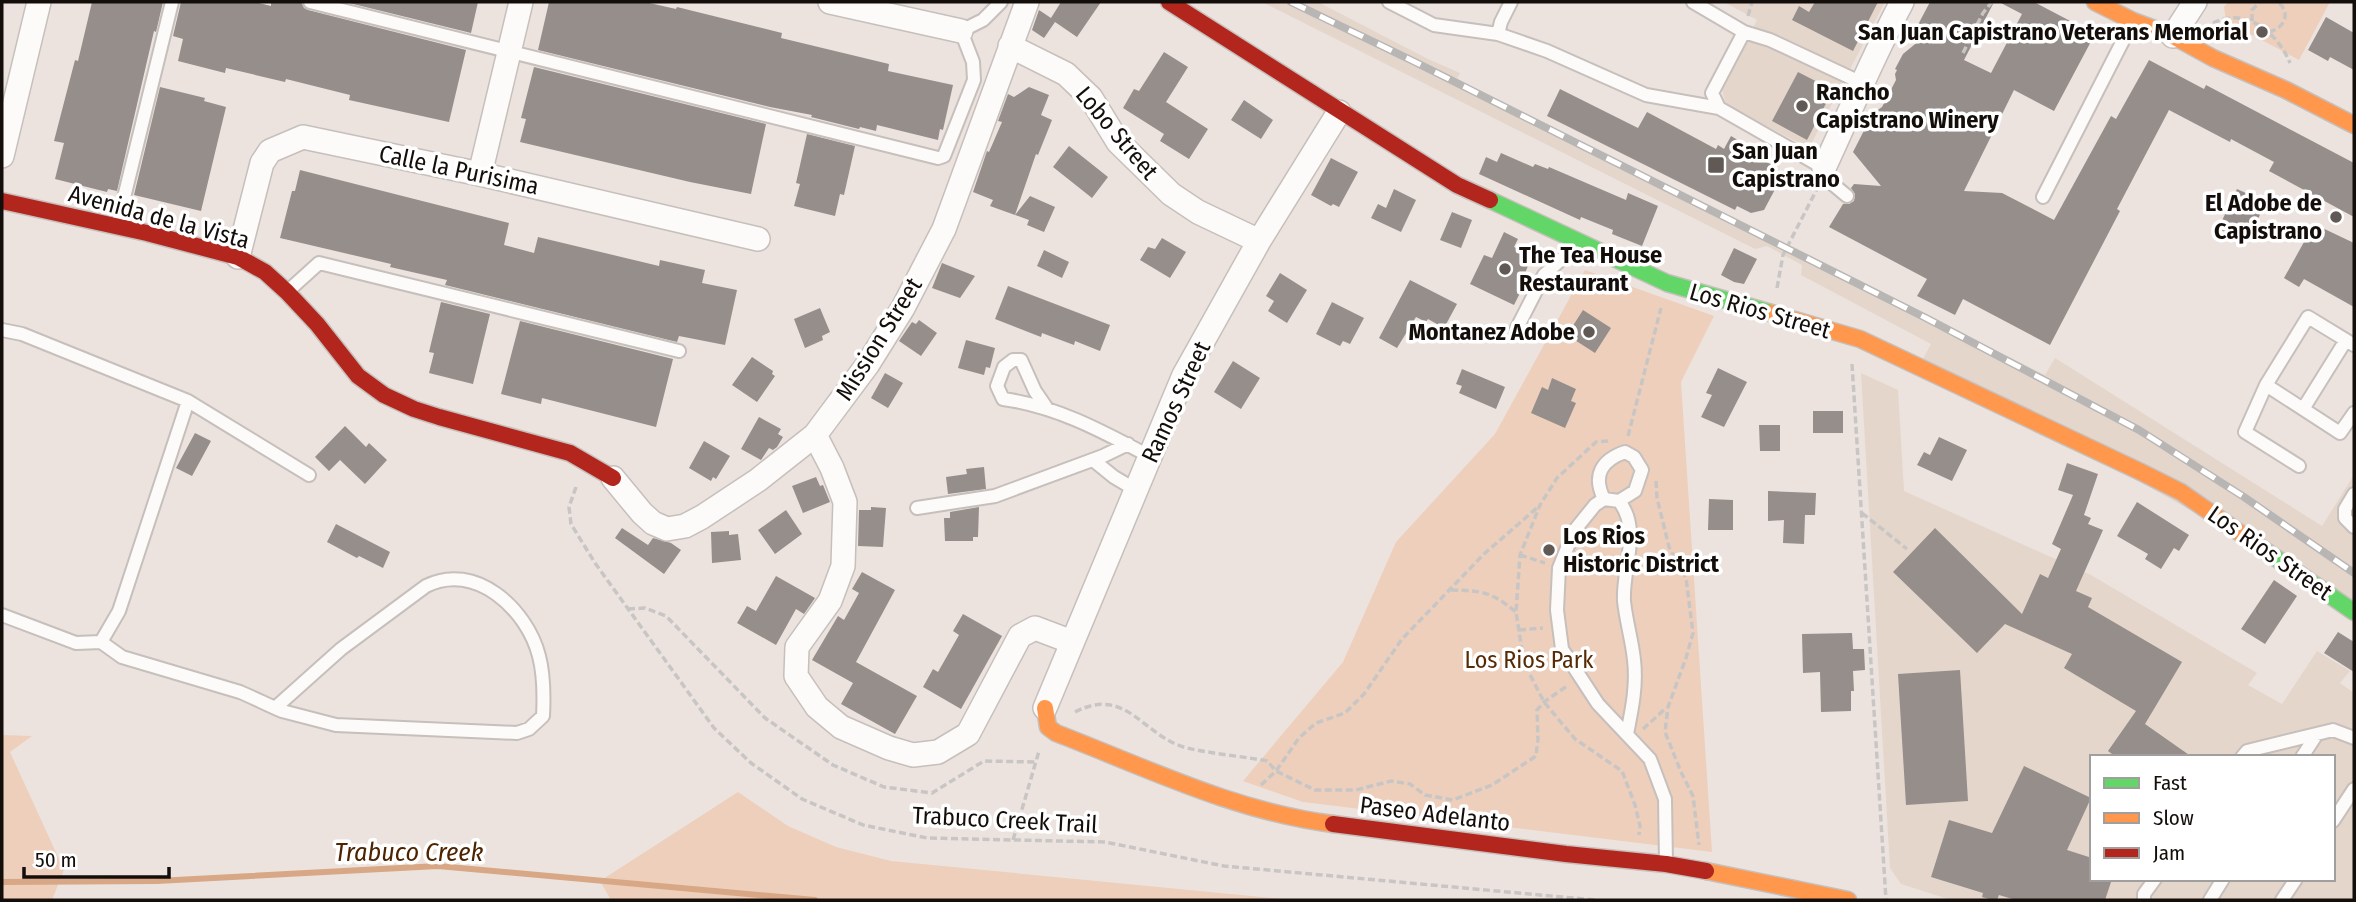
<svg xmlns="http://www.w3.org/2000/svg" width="2356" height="902" viewBox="0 0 2356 902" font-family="'Fira Sans Condensed',sans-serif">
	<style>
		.built { fill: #e5d6cc; fill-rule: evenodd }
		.green { fill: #edcfbc }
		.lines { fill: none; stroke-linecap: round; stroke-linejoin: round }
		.stream { stroke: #d8a785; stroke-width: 6 }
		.building { fill: #958e8a }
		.lane-casing { stroke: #c6bfbb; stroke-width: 16 }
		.street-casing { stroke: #c6bfbb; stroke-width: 26 }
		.fast-casing { stroke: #c6bfbb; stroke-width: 19 }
		.slow-casing { stroke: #c6bfbb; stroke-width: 19 }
		.jam-casing { stroke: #c6bfbb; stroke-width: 19 }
		.path { stroke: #c8c6c5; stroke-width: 3.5; stroke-dasharray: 7 3.5; stroke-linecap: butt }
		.lane { stroke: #fcfbfa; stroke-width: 12 }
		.street { stroke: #fcfbfa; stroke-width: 23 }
		.fast { stroke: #63d668; stroke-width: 16 }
		.slow { stroke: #ff974d; stroke-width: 16 }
		.jam { stroke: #b3261e; stroke-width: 16 }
		.rail-casing { stroke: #b8b6b5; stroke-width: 8 }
		.rail { stroke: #fff; stroke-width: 5; stroke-dasharray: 16; stroke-linecap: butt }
		.poi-dot { fill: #605955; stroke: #fff; stroke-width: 2.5 }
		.labels { text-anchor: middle; stroke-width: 7; stroke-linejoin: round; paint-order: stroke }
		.poi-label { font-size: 24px; font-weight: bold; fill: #140e0b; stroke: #fff; text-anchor: start }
		.street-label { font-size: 24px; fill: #140e0b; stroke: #fff }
		.park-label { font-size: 24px; fill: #562b06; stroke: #fff }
		.water-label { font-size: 26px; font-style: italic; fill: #4e2300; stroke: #fff }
	</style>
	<rect width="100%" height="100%" fill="#ece3de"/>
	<path class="built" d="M1262 2H1318L1428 59 1460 73 1457 79 2045 375 2055 358 2322 526 2354 475V603L1923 359 1931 344 1801 275 1802 265 1767 246 1755 249Z
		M1724 2H1885L1809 148 1726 105 1722 89 1757 20Z
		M1861 373 1898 390 1904 491 2091 575 2257 673 2248 685 2282 704 2317 651 2350 671 2340 683 2354 693V900H1951L1901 884 1890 868ZM2092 757H2333V879H2092Z"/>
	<path class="green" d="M2228 2H2330L2299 60 2226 21 2224 7Z
		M1585 270 1714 316 1681 382 1712 852 1303 802 1243 781 1343 662 1396 542 1495 434Z
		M2 735 32 736 10 752 64 870 52 900H2Z
		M738 792 788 826 836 847 891 861 1293 900H611L600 881Z"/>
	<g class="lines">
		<path class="stream" d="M2 882 157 881 438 866 815 900"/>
	</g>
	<path class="building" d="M92 2H163L156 32 154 31 117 191 108 189 107 192 55 179 64 143 54 141 75 60 78 61Z
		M181 2H255L271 6V2H301L304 8 308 10 466 50 449 122 349 100 350 95 286 79 285 82 226 68 225 73 178 61 183 39 173 36Z
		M345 2H478L471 33Z
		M549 2H645L676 9 677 7 782 33 781 38 889 64 888 71 953 85 943 130 940 129 938 140 877 125 876 131 860 127 859 129 811 117 812 115 770 107 538 50Z
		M1061 2H1101L1077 37 1055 22 1044 38 1032 30 1039 10 1051 18Z
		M1815 2H1878L1853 51 1792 20 1799 6 1809 12Z
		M1930 2H1994L1964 60 1991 73 2022 14 1999 2H2034L2095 34 2054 111 2014 90 1964 191 2002 193 2054 220 2111 116 2116 119 2149 60 2204 89 2206 85 2354 163V217L2269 171 2274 162 2231 139 2230 142 2169 110 2117 209 2120 211 2050 345 1963 299 1955 315 1917 296 1927 279 1829 227 1843 204H1849L1854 201 1855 194 1851 188 1854 184 1881 186 1853 152 1873 113 1882 107 1896 80 1895 74 1897 70 1895 69 1903 54 1920 40 1912 36Z
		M2326 17 2354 33V70L2330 57 2328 61 2308 50Z
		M1164 52 1188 67 1166 102 1208 129 1189 159 1160 141 1164 134 1123 108 1134 89 1139 91Z
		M534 67 766 124 751 194 690 182 520 142 526 119 521 118Z
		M1798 72 1833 90 1807 140 1772 121Z
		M160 87 205 98 204 101 226 107 201 211 134 195Z
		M1029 87 1049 95 1041 115 1052 120 1038 155 1036 154 1015 215 990 206 993 200 973 192 987 151 989 152 1002 122 998 121 1008 94 1014 97Z
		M1560 89 1638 128 1647 112 1716 149 1718 145 1724 149 1731 136 1746 145 1743 150 1776 167 1781 178 1764 210 1751 213 1737 206 1735 210 1547 116Z
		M1244 100 1273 120 1261 139 1231 120Z
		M807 134 855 146 844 195 840 194 835 216 794 206 800 184 796 183Z
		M1069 146 1108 177 1092 198 1053 167Z
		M1501 153 1533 167 1535 164 1548 169 1549 167 1626 200 1628 193 1658 206 1642 246 1612 234 1613 230 1581 217 1580 220 1479 174 1486 157 1497 162Z
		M1331 158 1358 172 1339 207 1333 204 1331 206 1311 195Z
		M300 170 509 223 504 245 534 253 538 237 659 266 660 260 705 270 702 283 737 290 725 345 679 336 677 342 445 285 447 280 390 267 391 264 280 238 292 191H295Z
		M1394 189 1416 200 1401 232 1371 218 1378 204 1386 208Z
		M2237 189 2266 202 2247 242 2218 229Z
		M1030 196 1055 207 1044 232 1027 225 1029 220 1015 215Z
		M1452 212 1472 220 1461 248 1440 240Z
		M2314 224 2354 243V307L2304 279 2299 287 2284 278Z
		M1504 232 1518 239 1514 247 1532 255 1523 279 1526 281 1514 305 1470 284 1484 255 1492 258Z
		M1162 238 1186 252 1170 278 1140 260 1148 247 1155 249Z
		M1734 248 1757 259 1744 284 1734 282 1721 275Z
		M1044 250 1069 262 1062 278 1037 266Z
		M942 263 975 276 960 298 932 288Z
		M1280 273 1307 290 1287 323 1268 311 1274 301 1266 296Z
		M1410 280 1457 304 1444 328 1428 319 1426 322 1416 317 1397 348 1379 338Z
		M1008 286 1110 325 1100 351 1075 341 1074 345 1042 333 1041 337 995 319Z
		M441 302 490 314 473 384 429 373 434 353 429 352Z
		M1332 302 1364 318 1350 344 1343 341 1340 346 1316 334Z
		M820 308 830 332 822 336 823 340 805 348 794 319Z
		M1583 310 1611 328 1595 353 1567 335Z
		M919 320 937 333 921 356 899 341 912 322 916 324Z
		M520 321 673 359 656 427 542 398 541 404 501 394Z
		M966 340 995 348 990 368 986 367 984 375 958 368Z
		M752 357 773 371 772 374 775 376 757 402 732 385Z
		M1233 361 1260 378 1241 409 1214 392Z
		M1718 368 1747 382 1724 427 1701 417 1712 395 1706 393Z
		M1462 369 1505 387 1496 409 1459 393 1462 386 1456 384Z
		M885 373 903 383 888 408 871 398Z
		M1552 378 1576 389 1571 401 1576 403 1565 428 1531 413 1542 387 1548 390Z
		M1813 411H1843V433H1813Z
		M759 417 781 429 778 434 783 437 777 447 773 450 769 448 761 460 741 449Z
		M1759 425H1780V451H1760Z
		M345 426 366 447 369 443 387 460 365 484 340 460 329 471 315 457Z
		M195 433 211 441 192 476 176 468Z
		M1939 437 1967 450 1952 481 1917 465 1924 452 1930 455Z
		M704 441 730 456 716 479 713 477 711 481 689 468Z
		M2067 463 2098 474 2084 515 2091 518 2088 524 2103 530 2076 591 2092 598 2088 607 2182 662 2145 724 2192 757H2116L2108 751 2136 711 2064 668 2072 654 2005 624 1977 653 1893 572 1935 528 2022 614 2040 574 2048 578 2061 549 2052 544 2073 495 2058 490Z
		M984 467 986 489 948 494 946 477 967 474 966 469Z
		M816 477 820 486 823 485 830 502 803 513 792 486Z
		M1768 491 1816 493 1815 515H1805L1804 544 1783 543 1784 520 1768 521Z
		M1709 499 1733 500V530H1708Z
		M2137 502 2189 535 2179 551 2174 548 2161 569 2145 559 2148 554 2117 536Z
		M871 507 886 508 883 547 858 546 859 510H871Z
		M979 507 978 537H973V541H945L944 518H950V512Z
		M786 510 802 534 775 554 758 530Z
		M336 524 390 552 383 568 359 556 357 558 327 542Z
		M622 528 648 545 653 538 671 543 681 550 664 574 615 538Z
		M729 531V535L738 534 741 560 712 563 711 532Z
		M862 572 895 590 856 662 917 696 895 734 841 704 853 683 812 660 838 616 844 620 859 593 852 589Z
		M776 576 815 598 804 614 796 609 776 645 737 623 747 606 756 611Z
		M2274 580 2297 596 2265 644 2241 629Z
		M963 614 1002 636 961 709 923 687 933 669 938 672 959 635 953 631Z
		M2338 632 2354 642V672L2324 653Z
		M1852 633 1853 649H1864L1865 670 1853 671 1854 691H1851V711L1821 712 1820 672 1803 673 1802 634Z
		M1960 670 1968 801 1906 805 1898 674Z
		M2024 766 2091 798 2067 850 2092 858V879H2112L2105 900H2016L1999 895 1997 900H1993L1982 897 1983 893 1931 877 1949 820 1992 833Z"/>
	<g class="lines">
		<defs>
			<path id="lane" d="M310 2 938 158 944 156 974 80 973 62 961 31 983 20 1001 2
				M1389 2 1434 25 1498 34 1547 51 1646 95 1719 108 1824 168 1829 181 1847 196
				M1693 2 1744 32 1770 40 1864 84
				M1498 34 1501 22 1511 2
				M1719 108 1712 93 1744 32
				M2043 197 2132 23
				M117 226 172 2
				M288 291 319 263 679 351
				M1517 328 1544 275 1577 245
				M2 330 22 334 188 401 309 475
				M2266 385 2340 433 2354 413
				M1046 407 1035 391 1021 360H1013L1004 367 997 386 1003 399C1056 406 1102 431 1149 456
				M2303 409 2346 340
				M1093 460 1114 477 1136 490
				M2299 466 2245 432 2266 385 2308 317 2354 345
				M2354 494 2345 509V518L2354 527
				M1604 499C1592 475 1602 460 1625 452L1634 457 1642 470 1635 491 1619 501
				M917 508 995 496 1103 456 1128 444
				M2 615 76 643 101 642 119 611 188 401
				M101 642 122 657 240 692C254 698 268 705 282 711L336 725 517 733 529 729 543 716C544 697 544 675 539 656 527 609 475 561 426 586L341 649 275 708
				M1627 734C1632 709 1637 685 1634 660 1632 640 1626 621 1624 601 1622 568 1642 530 1619 501L1604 499 1595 505 1574 531 1559 568 1557 610 1562 649 1598 704 1650 759 1665 799 1666 864
				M2242 757 2247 751 2333 730 2354 738
				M2302 757 2317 734
				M2333 821 2354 789
				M2144 900V894L2155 879
				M2210 900 2223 879
				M2282 900 2296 879"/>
			<path id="street" d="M830 2 961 31
				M2173 36 2195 2
				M1010 46 1066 74 1091 98 1118 142 1171 194 1198 212 1259 241
				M2 156 39 2
				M1824 168C1850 112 1873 56 1902 2
				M480 174 521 2
				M238 257 262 163 270 151 303 137 480 174 758 239
				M815 435 832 468 845 502 843 566 830 601 797 647 796 676 817 707 841 727 889 748 913 755 938 752 968 734 1020 636 1035 628 1072 642
				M613 478 642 513 653 523 667 529 685 526 702 517 758 480 815 435 868 364 903 308 944 229 1027 2
				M1045 708 1184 375 1259 241 1339 112"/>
			<path id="fast" d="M1490 200 1667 283 1771 313
				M2260 547 2354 612"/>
			<path id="slow" d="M2095 2 2133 21 2173 36 2213 58 2286 90 2354 125
				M1771 313 1860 339 2141 472 2181 492 2260 547
				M1045 708 1048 727 1056 733C1147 768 1236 812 1333 824
				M1706 871 1848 900"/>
			<path id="jam" d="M1169 2 1457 185 1490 200
				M2 201 147 233 238 257 265 272 287 292 317 324 358 376 384 395 414 409 439 417 570 453 613 478
				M1333 824 1566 854 1666 864 1706 871"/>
		</defs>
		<use href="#lane" class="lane-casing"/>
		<use href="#street" class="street-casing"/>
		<use href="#fast" class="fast-casing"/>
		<use href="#slow" class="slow-casing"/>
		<use href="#jam" class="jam-casing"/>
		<path class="path" d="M1748 16 1752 2
			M2252 21V10L2260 2
			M2213 23C2247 6 2278 34 2290 63
			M2269 32C2285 28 2291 13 2278 2
			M1963 53 1983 13 1992 2
			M1777 288 1783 255 1817 189
			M1852 364 1886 900
			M1628 436 1661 308
			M1608 441 1596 442 1557 478 1540 505 1520 555 1516 612 1524 663 1544 702 1575 739 1622 771 1635 805 1640 826 1639 835
			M1656 481 1657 498 1669 547 1686 578 1693 633 1686 658 1668 707 1665 732 1681 772 1693 796 1699 845
			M576 487 569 507 571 524 595 563 714 728 751 763 802 799 863 825 927 838 1105 842 1224 866 1595 900
			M1862 513 1907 549
			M1520 555 1545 563
			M1451 590C1483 591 1490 591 1516 612
			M628 609 645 608 666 616 765 718 833 765 884 787 932 793 984 761 1035 762
			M1519 630 1543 628
			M1075 712C1127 685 1143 737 1187 748 1213 754 1241 756 1267 761L1276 771 1315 790H1356L1391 781 1410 784 1425 795 1453 800 1492 785 1536 756 1538 739 1537 710 1544 702 1567 686
			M1643 729 1666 708
			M1261 785 1276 771 1299 738 1316 723 1345 713 1364 694 1402 639 1484 554 1538 507
			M1013 840 1039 751"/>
		<use href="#lane" class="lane"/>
		<use href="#street" class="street"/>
		<use href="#fast" class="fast"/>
		<use href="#slow" class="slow"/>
		<use href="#jam" class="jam"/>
		<defs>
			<path id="rail" d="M1291 2 1415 62 1926 318 2139 430 2244 497 2354 573"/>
		</defs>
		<use href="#rail" class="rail-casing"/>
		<use href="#rail" class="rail"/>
	</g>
	<g class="poi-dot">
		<circle cx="2262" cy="32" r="7"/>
		<circle cx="1802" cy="106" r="7"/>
		<rect x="1707" y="156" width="18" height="18" rx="3.5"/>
		<circle cx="2336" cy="217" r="7"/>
		<circle cx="1505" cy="269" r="7"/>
		<circle cx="1589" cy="332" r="7"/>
		<circle cx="1549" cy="550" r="7"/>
	</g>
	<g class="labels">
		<g class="poi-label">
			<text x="2248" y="40" text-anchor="end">San Juan Capistrano Veterans Memorial</text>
			<text x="1816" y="100">Rancho<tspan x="1816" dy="28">Capistrano Winery</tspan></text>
			<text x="1732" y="159">San Juan<tspan x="1732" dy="28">Capistrano</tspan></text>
			<text x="2322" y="211" text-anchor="end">El Adobe de<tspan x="2322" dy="28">Capistrano</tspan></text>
			<text x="1519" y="263">The Tea House<tspan x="1519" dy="28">Restaurant</tspan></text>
			<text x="1575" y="340" text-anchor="end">Montanez Adobe</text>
			<text x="1563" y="544">Los Rios<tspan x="1563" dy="28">Historic District</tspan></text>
		</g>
		<g class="street-label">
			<text transform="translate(1117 133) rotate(50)" y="8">Lobo Street</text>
			<text transform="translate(459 170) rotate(12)" y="8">Calle la Purisima</text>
			<text transform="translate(159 217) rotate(15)" y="8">Avenida de la Vista</text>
			<text transform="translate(1760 311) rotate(16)" y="8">Los Rios Street</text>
			<text transform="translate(879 339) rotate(-58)" y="8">Mission Street</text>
			<text transform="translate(1176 402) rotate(-65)" y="8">Ramos Street</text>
			<text transform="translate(2270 553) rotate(35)" y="8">Los Rios Street</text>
			<text transform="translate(1435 814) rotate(7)" y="8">Paseo Adelanto</text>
			<text transform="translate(1005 820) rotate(3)" y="8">Trabuco Creek Trail</text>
		</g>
		<g class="park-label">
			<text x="1529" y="668">Los Rios Park</text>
		</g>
		<g class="water-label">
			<text x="409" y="861">Trabuco Creek</text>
		</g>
	</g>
	<rect width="2356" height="902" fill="none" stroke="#140e0b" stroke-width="7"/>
	<rect x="2090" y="755" width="245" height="126" fill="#ffffff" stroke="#a19f9d" stroke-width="2"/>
	<rect x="2104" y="778" width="35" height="10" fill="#63d668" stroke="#a19f9d" stroke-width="2"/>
	<text x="2153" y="790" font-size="21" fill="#140e0b">Fast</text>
	<rect x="2104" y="813" width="35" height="10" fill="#ff974d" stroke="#a19f9d" stroke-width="2"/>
	<text x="2153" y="825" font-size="21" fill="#140e0b">Slow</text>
	<rect x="2104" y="848" width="35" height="10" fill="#b3261e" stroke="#a19f9d" stroke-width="2"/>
	<text x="2153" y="860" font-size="21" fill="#140e0b">Jam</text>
	<path d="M24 867v10h145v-10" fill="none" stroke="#140e0b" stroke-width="3.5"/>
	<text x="35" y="867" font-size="21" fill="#140e0b" stroke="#ffffff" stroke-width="5" paint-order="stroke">50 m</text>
</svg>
